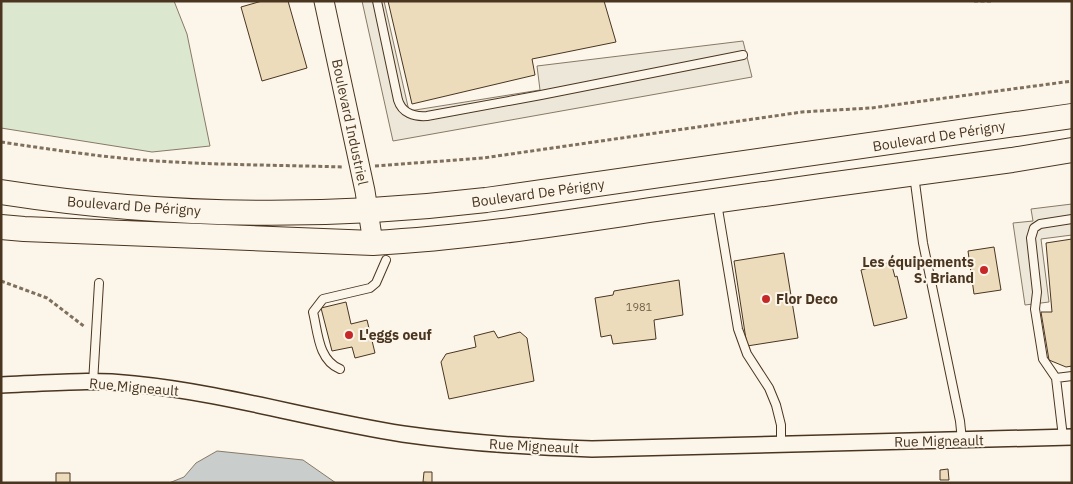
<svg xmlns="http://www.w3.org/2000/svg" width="1073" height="484" viewBox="0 0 1073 484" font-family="'IBM Plex Sans',sans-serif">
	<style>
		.green { fill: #dce7d0; stroke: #887966 }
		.parking { fill: #ede7d9; stroke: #887966 }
		.water { fill: #c9cecd; stroke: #887966 }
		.building { fill: #ecdcbc; stroke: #4a3520 }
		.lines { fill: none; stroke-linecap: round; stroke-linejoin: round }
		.service-casing { stroke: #4a3520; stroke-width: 10 }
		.minor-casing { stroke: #4a3520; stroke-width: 18 }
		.tertiary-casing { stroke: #4a3520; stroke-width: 21 }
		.primary-casing { stroke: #4a3520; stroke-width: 26 }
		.path { stroke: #7f6f5c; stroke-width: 3; stroke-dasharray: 4 2.5; stroke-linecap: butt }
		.service { stroke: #fbf6e9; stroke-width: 8 }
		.minor { stroke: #fbf6e9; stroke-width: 15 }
		.tertiary { stroke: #fbf6e9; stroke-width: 19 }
		.primary { stroke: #fbf6e9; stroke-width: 24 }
		.poi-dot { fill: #c62828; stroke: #fbf6e9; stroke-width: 2 }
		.labels { text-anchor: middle; stroke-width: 4; stroke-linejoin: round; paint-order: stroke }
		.number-label { font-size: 11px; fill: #725f47 }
		.street-label { font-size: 14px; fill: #4a3520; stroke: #fbf6e9 }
		.poi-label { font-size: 14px; font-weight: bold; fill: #4a3520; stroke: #fbf6e9; text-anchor: start }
	</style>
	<rect width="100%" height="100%" fill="#fbf6e9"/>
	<path class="green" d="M1 1H174L187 34 210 146 152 152 1 128Z"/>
	<path class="parking" d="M362 1H384L409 111 540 90 537 66 743 41 752 77 393 141Z
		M1072 204V235L1041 239 1049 302 1025 305 1013 223 1033 221 1031 209Z"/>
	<path class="water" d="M217 451 303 460 336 483H169L184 477 196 463Z"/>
	<path class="building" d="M262 1H288L307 68 262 81 241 7Z
		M388 1H604L616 42 532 59 535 75 412 104Z
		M1072 239V366L1066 367 1049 360 1041 312H1052L1046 243Z
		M994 247 1001 290 974 294 968 251Z
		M784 253 798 338 747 346 734 261Z
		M891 262 895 277 897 276 907 318 874 326 861 270Z
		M679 280 683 315 654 320 656 339 613 344 611 335 601 337 595 298 613 295 614 291Z
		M346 302 351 324 367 320 375 353 355 358 352 347 332 351 321 308Z
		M494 331 498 338 520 332 527 338 534 381 449 399 441 362 446 354 476 347 474 336Z
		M948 469 949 480H940V470Z
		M424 472H432V483L423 482Z
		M56 473H70V483H56Z"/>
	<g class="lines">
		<defs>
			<path id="service" d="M377 1 398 100C402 113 414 117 427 116L541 95 743 55
				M914 175 923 243 960 421 962 440
				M717 203 738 329 747 354 769 388 776 405 781 425V444
				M340 369C318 360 318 332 313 312L323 299 370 288 376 283 386 260
				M1056 378 1072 376
				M93 383 99 283
				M1063 437 1056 378 1043 359 1035 309 1037 292 1031 238 1034 228 1040 224 1072 219"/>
			<path id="minor" d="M1 385C45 383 90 379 134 384 225 393 313 420 403 434 466 443 528 447 592 449L1072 437"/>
			<path id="tertiary" d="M324 1 365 191 373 243"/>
			<path id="primary" d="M1 192C162 217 325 219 486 200L1072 116
				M1 227 24 229 373 243C468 238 562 223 657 209 775 192 894 176 1012 160L1072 150"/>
		</defs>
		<use href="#service" class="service-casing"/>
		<use href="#minor" class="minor-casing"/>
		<use href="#tertiary" class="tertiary-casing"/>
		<use href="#primary" class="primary-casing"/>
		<path class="path" d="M974 1H992
			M1 142C48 149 95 156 142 160 209 165 277 165 344 167
			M375 166 483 158 802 112 871 108 1072 81
			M1 281 47 298 85 327"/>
		<use href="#service" class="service"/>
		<use href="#minor" class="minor"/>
		<use href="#tertiary" class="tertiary"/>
		<use href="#primary" class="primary"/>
	</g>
	<g class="poi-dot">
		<circle cx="984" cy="270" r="5"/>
		<circle cx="766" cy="299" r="5"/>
		<circle cx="349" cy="335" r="5"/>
	</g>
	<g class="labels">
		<g class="number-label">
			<text x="639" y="311">1981</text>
		</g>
		<g class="street-label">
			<text transform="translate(350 122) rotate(78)" y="5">Boulevard Industriel</text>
			<text transform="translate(939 136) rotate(-9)" y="5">Boulevard De Périgny</text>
			<text transform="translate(538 193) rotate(-8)" y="5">Boulevard De Périgny</text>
			<text transform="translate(134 206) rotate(4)" y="5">Boulevard De Périgny</text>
			<text transform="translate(134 387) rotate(5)" y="5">Rue Migneault</text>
			<text transform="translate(939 441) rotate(-1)" y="5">Rue Migneault</text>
			<text transform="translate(534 446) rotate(3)" y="5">Rue Migneault</text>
		</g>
		<g class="poi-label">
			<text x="974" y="267" text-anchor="end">Les équipements<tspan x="974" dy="16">S. Briand</tspan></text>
			<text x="776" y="304">Flor Deco</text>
			<text x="359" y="340">L'eggs oeuf</text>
		</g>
	</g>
	<rect width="1073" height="484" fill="none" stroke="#4a3520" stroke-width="5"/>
</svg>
